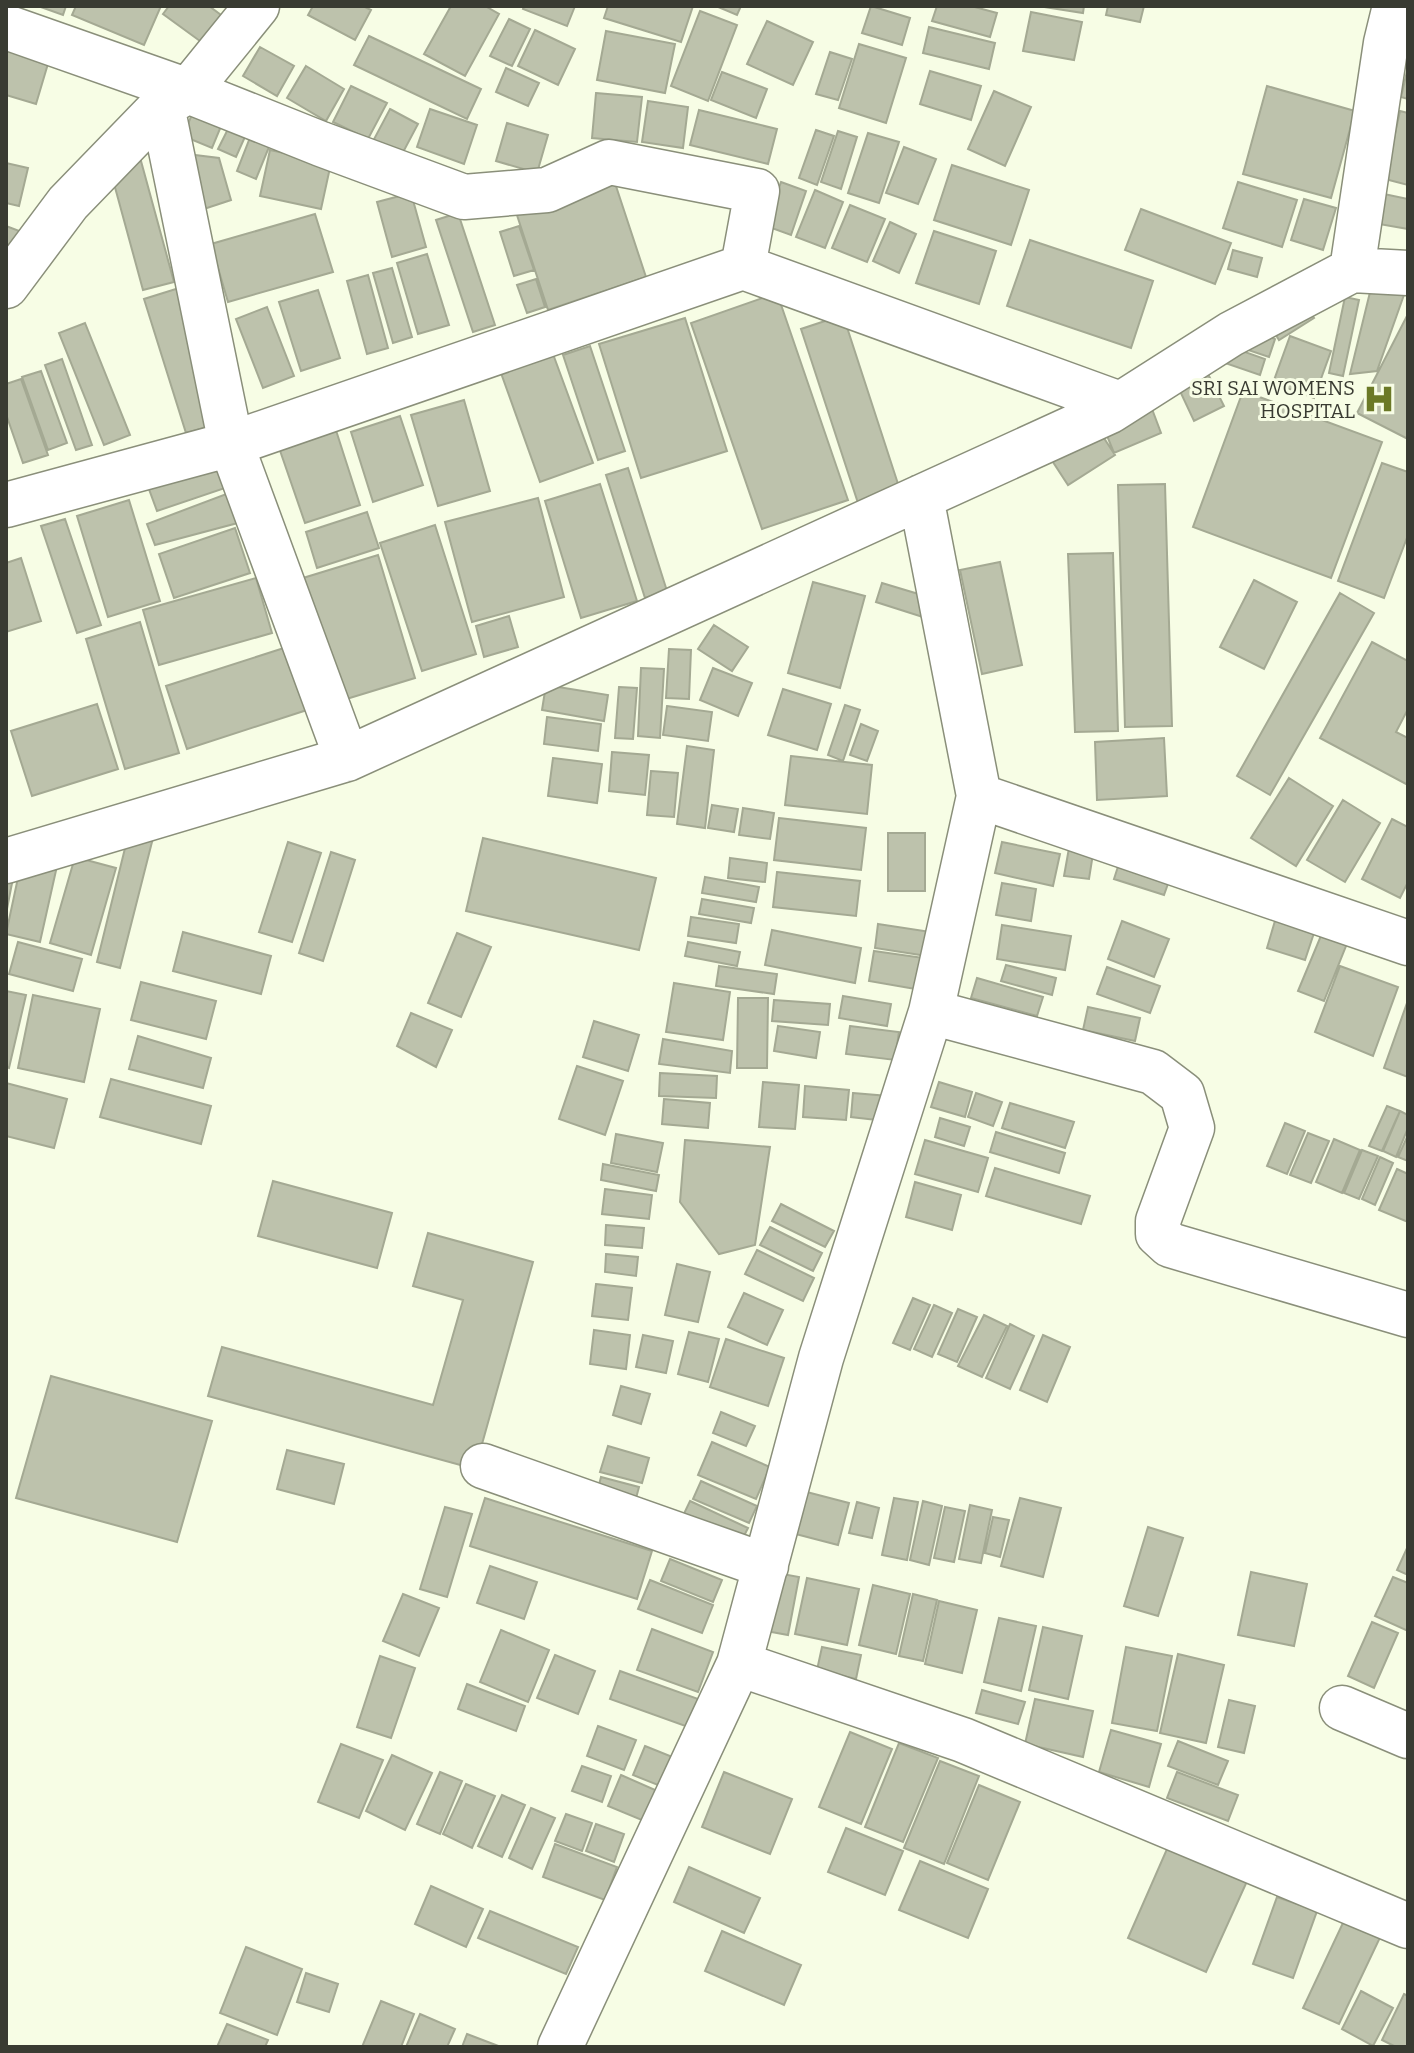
<svg xmlns="http://www.w3.org/2000/svg" width="1414" height="2053" viewBox="0 0 1414 2053" font-family="Bitter,serif">
	<style>
		.building { fill: #bdc2ac; stroke: #a4a993; stroke-width: 2 }
		.lines { fill: none; stroke-linecap: round; stroke-linejoin: round }
		.minor-casing { stroke: #8a8f7a; stroke-width: 47 }
		.minor { stroke: #fff; stroke-width: 44 }
		.labels { text-anchor: middle; stroke-width: 6; stroke-linejoin: round; paint-order: stroke }
		.poi-label { font-size: 20px; fill: #393b32; stroke: #f7fde5; text-anchor: end }
	</style>
	<rect width="100%" height="100%" fill="#f7fde5"/>
	<path class="building" d="M38 6H66L63 15Z
		M76 6H161L144 45 72 15Z
		M169 6H209L225 18 204 44 163 14Z
		M313 6H363L371 10 355 40 308 15Z
		M451 6H485L499 14 465 76 424 54Z
		M524 6H575L567 26 523 9Z
		M608 6H693L681 42 604 18Z
		M716 6H741L737 15Z
		M871 6 910 18 902 45 862 33Z
		M937 6H971L997 13 990 37 932 21Z
		M1038 6H1084L1083 13Z
		M1108 6H1144L1140 22 1106 15Z
		M700 11 737 25 708 101 671 86Z
		M1031 12 1082 22 1074 60 1023 51Z
		M509 19 530 29 512 66 490 56Z
		M767 21 813 42 793 85 747 64Z
		M929 27 995 43 989 69 923 53Z
		M535 30 575 49 558 85 518 66Z
		M606 31 675 44 665 93 597 80Z
		M369 36 481 89 467 119 354 65Z
		M859 44 906 58 886 123 839 108Z
		M8 45 50 57 36 104 6 95V52Z
		M260 47 294 66 277 96 243 76Z
		M830 52 852 59 838 100 816 94Z
		M306 66 344 89 326 121 287 98Z
		M1408 67V99L1401 97Z
		M506 68 539 83 528 106 496 92Z
		M930 71 981 86 971 120 920 104Z
		M722 72 767 89 756 118 711 100Z
		M351 86 387 103 368 139 333 122Z
		M1267 86 1355 111 1331 198 1243 174Z
		M994 91 1031 107 1005 166 968 149Z
		M596 93 642 97 637 142 592 138Z
		M648 101 688 107 683 148 642 142Z
		M195 107 224 119 212 148 183 136Z
		M390 109 418 124 400 158 372 143Z
		M430 109 477 125 464 164 417 147Z
		M699 110 777 129 768 164 690 145Z
		M1400 111 1408 113V185L1385 179Z
		M231 123 248 130 236 157 218 149Z
		M507 123 548 135 537 173 496 161Z
		M816 130 834 136 817 185 799 178Z
		M838 131 857 137 841 189 821 182Z
		M868 133 899 142 879 203 848 193Z
		M251 135 271 142 256 179 237 171Z
		M904 147 936 159 918 204 886 193Z
		M270 150 331 163 321 209 260 196Z
		M187 154 219 158 231 200 204 209Z
		M141 161 174 282 143 290 110 169Z
		M6 163 28 168 19 206 6 203Z
		M952 165 1029 190 1011 245 934 220Z
		M612 174 646 277 548 310 514 206Z
		M781 182 806 191 791 235 766 226Z
		M1238 182 1297 200 1282 247 1223 228Z
		M815 190 843 202 825 248 796 237Z
		M411 193 426 247 392 257 377 202Z
		M1384 194 1408 199V229L1379 224Z
		M1304 199 1336 208 1323 250 1291 240Z
		M850 205 885 219 867 262 832 248Z
		M1141 209 1231 243 1215 284 1125 250Z
		M458 213 495 325 473 332 436 220Z
		M315 214 333 272 228 302 211 244Z
		M890 222 916 234 899 273 873 261Z
		M6 226 22 232 6 272Z
		M519 226 534 270 514 276 500 232Z
		M934 231 996 251 979 304 916 283Z
		M1030 240 1153 281 1131 348 1007 306Z
		M1233 250 1262 258 1257 277 1228 269Z
		M427 254 449 325 418 334 397 263Z
		M392 268 412 337 393 343 373 273Z
		M368 275 388 348 367 354 347 281Z
		M536 279 545 307 527 313 517 285Z
		M1372 284 1405 292 1377 371 1350 374Z
		M179 288 221 423 186 433 144 299Z
		M318 290 340 358 301 371 279 302Z
		M777 293 848 500 762 529 691 323Z
		M1345 297 1359 300 1343 376 1329 373Z
		M1303 301 1314 318 1279 340 1268 322Z
		M267 307 294 376 263 388 236 319Z
		M1408 314V439L1357 413Z
		M843 315 900 490 858 503 801 329Z
		M685 318 727 451 641 478 599 344Z
		M85 323 130 435 104 445 59 333Z
		M1246 329 1275 339 1269 357 1239 347Z
		M1290 336 1331 351 1314 398 1273 383Z
		M590 346 625 451 598 460 563 355Z
		M1228 346 1265 359 1260 375 1222 362Z
		M553 354 593 463 540 482 501 373Z
		M62 359 92 445 76 450 45 365Z
		M41 371 67 443 48 450 22 377Z
		M1208 374 1224 406 1194 421 1179 389Z
		M21 379 48 455 23 463 6 414V384Z
		M1243 391 1382 442 1331 578 1193 527Z
		M464 400 490 491 438 506 411 415Z
		M1149 401 1161 433 1114 453 1101 421Z
		M400 416 423 485 373 502 351 432Z
		M333 421 360 505 305 523 276 439Z
		M1098 429 1115 455 1068 485 1051 459Z
		M223 455 234 485 157 511 146 481Z
		M1382 463 1408 472V535L1384 598 1338 581Z
		M628 468 667 591 645 598 606 475Z
		M600 484 637 601 581 618 545 501Z
		M1165 484 1172 726 1125 727 1118 485Z
		M237 490 249 520 155 545 147 524Z
		M538 498 564 597 472 622 445 522Z
		M129 500 160 601 108 617 77 516Z
		M367 512 379 548 317 568 306 532Z
		M65 519 101 625 77 633 41 526Z
		M435 525 476 654 422 671 380 543Z
		M235 528 250 573 174 598 159 554Z
		M1113 553 1118 731 1075 732 1068 554Z
		M378 555 415 678 340 701 303 578Z
		M21 558 41 621 6 632V563Z
		M1000 562 1022 665 982 674 960 570Z
		M256 578 272 633 159 665 143 610Z
		M1254 580 1297 602 1264 669 1220 647Z
		M813 582 865 596 840 688 788 673Z
		M882 583 935 599 929 619 876 602Z
		M1340 593 1374 613 1270 795 1237 776Z
		M509 616 518 647 484 657 476 626Z
		M140 622 179 753 125 769 86 639Z
		M714 625 748 647 732 671 698 649Z
		M1372 642 1408 661V709L1396 732 1408 738V785L1320 738Z
		M290 646 310 709 187 749 166 686Z
		M669 649 691 650 689 699 666 698Z
		M641 668 664 669 660 738 638 736Z
		M713 668 752 683 738 716 700 700Z
		M546 685 608 695 604 721 542 710Z
		M619 687 637 688 633 739 615 738Z
		M783 689 831 704 817 750 768 735Z
		M97 704 118 769 32 796 11 731Z
		M845 705 860 710 843 761 828 755Z
		M667 706 712 712 708 741 663 735Z
		M547 717 601 724 598 751 544 744Z
		M861 724 878 731 867 761 850 755Z
		M1164 738 1167 796 1097 800 1095 742Z
		M687 746 714 750 705 828 677 824Z
		M612 752 649 755 645 795 609 791Z
		M791 756 872 765 867 814 785 805Z
		M553 758 602 764 597 803 548 796Z
		M651 771 678 773 674 817 647 815Z
		M1289 778 1333 806 1296 866 1251 838Z
		M1343 800 1380 823 1345 882 1307 860Z
		M712 805 738 809 734 832 708 828Z
		M743 808 774 813 770 839 739 835Z
		M779 818 866 828 861 870 774 860Z
		M1392 819 1408 827V882L1400 898 1362 879Z
		M129 832 153 838 120 968 97 962Z
		M888 833H925V891H888Z
		M1071 837 1095 841 1089 879 1064 876Z
		M483 838 656 878 639 950 466 911Z
		M288 842 321 853 292 942 259 932Z
		M1002 842 1060 854 1053 886 995 873Z
		M1123 851 1174 867 1164 895 1114 879Z
		M331 852 355 860 323 961 299 953Z
		M75 857 116 868 91 955 50 943Z
		M730 858 767 863 765 882 728 878Z
		M22 859 57 866 40 942 6 934Z
		M6 871 14 873 6 914Z
		M777 872 860 881 856 916 773 907Z
		M705 877 759 887 756 902 702 893Z
		M1002 883 1036 889 1031 921 996 915Z
		M702 899 754 908 751 923 699 914Z
		M1277 914 1316 927 1305 960 1267 948Z
		M691 917 739 924 736 943 688 936Z
		M1122 921 1169 939 1154 977 1108 959Z
		M878 924 944 934 940 958 875 948Z
		M1002 925 1071 936 1065 970 997 959Z
		M1325 926 1350 936 1324 1001 1298 991Z
		M772 930 861 948 855 983 765 965Z
		M183 932 271 956 261 994 173 971Z
		M457 933 491 947 461 1017 428 1003Z
		M18 942 82 959 73 991 9 974Z
		M688 942 740 952 737 966 685 956Z
		M874 951 938 960 933 992 869 981Z
		M1006 965 1056 978 1052 995 1001 981Z
		M719 966 777 974 774 994 716 986Z
		M1340 966 1398 987 1373 1056 1315 1032Z
		M1107 967 1160 986 1150 1013 1097 994Z
		M977 978 1043 997 1037 1016 971 998Z
		M141 982 216 1001 206 1039 131 1020Z
		M674 983 730 992 723 1040 666 1032Z
		M6 991 26 995 9 1068 6 1067Z
		M33 995 100 1009 84 1082 18 1068Z
		M843 996 891 1004 887 1026 839 1018Z
		M738 998H768L767 1068H737Z
		M774 1000 830 1004 828 1025 772 1021Z
		M1407 1003H1408V1077L1384 1068Z
		M1088 1007 1140 1018 1135 1041 1083 1030Z
		M411 1013 452 1030 436 1067 397 1046Z
		M594 1021 639 1035 628 1071 583 1057Z
		M778 1026 820 1032 816 1058 774 1051Z
		M850 1026 899 1032 895 1060 846 1054Z
		M138 1036 211 1058 203 1088 129 1069Z
		M663 1039 732 1051 730 1073 659 1064Z
		M577 1066 623 1081 605 1135 559 1119Z
		M660 1073 717 1076 716 1098 659 1096Z
		M111 1079 211 1106 201 1144 100 1117Z
		M763 1082 799 1085 795 1129 759 1127Z
		M939 1082 972 1092 965 1117 931 1107Z
		M6 1083 67 1099 54 1148 6 1136Z
		M805 1086 849 1090 846 1120 803 1117Z
		M853 1093 888 1096 885 1121 851 1117Z
		M976 1093 1002 1102 993 1126 968 1117Z
		M664 1099 710 1103 708 1128 662 1124Z
		M1010 1103 1074 1122 1065 1148 1002 1128Z
		M1387 1106 1400 1111 1382 1151 1369 1146Z
		M1400 1111 1408 1115V1128L1396 1157 1383 1151Z
		M940 1118 970 1127 964 1146 935 1137Z
		M1285 1123 1305 1131 1287 1174 1267 1166Z
		M996 1132 1065 1153 1059 1173 990 1152Z
		M1308 1133 1329 1141 1311 1183 1290 1175Z
		M616 1134 663 1143 657 1172 611 1163Z
		M1408 1135V1161L1398 1157Z
		M1334 1139 1360 1150 1342 1193 1316 1182Z
		M685 1140 770 1147 755 1245 719 1254 680 1202Z
		M925 1140 988 1158 978 1192 915 1174Z
		M1362 1150 1378 1156 1359 1199 1344 1193Z
		M1380 1157 1393 1163 1375 1205 1362 1199Z
		M603 1164 659 1175 656 1191 601 1180Z
		M995 1168 1090 1196 1081 1224 986 1196Z
		M1397 1169 1408 1174V1222L1379 1210Z
		M273 1181 392 1213 377 1268 258 1236Z
		M915 1182 961 1195 952 1230 906 1217Z
		M605 1189 652 1195 649 1219 602 1214Z
		M781 1204 834 1231 825 1247 772 1221Z
		M606 1225 644 1228 642 1248 605 1245Z
		M770 1227 822 1253 813 1271 760 1245Z
		M428 1233 533 1262 475 1469 208 1396 222 1347 433 1405 463 1300 413 1286Z
		M757 1250 814 1278 803 1301 745 1274Z
		M606 1254 638 1257 636 1276 605 1272Z
		M677 1264 710 1272 698 1322 665 1315Z
		M596 1284 632 1288 628 1320 592 1316Z
		M744 1293 783 1310 767 1345 728 1327Z
		M913 1298 930 1305 910 1350 893 1343Z
		M934 1305 952 1313 932 1357 914 1349Z
		M958 1309 977 1317 957 1362 938 1354Z
		M984 1315 1007 1326 982 1377 958 1366Z
		M1010 1324 1034 1336 1010 1389 986 1378Z
		M594 1330 630 1335 626 1369 590 1364Z
		M689 1332 719 1339 708 1382 678 1374Z
		M643 1335 673 1341 666 1373 636 1367Z
		M1043 1335 1070 1347 1047 1402 1020 1390Z
		M726 1339 784 1358 768 1406 710 1387Z
		M51 1376 212 1421 177 1542 16 1498Z
		M621 1386 650 1394 641 1424 613 1415Z
		M721 1412 755 1426 746 1446 713 1433Z
		M712 1442 770 1467 756 1499 698 1475Z
		M608 1446 649 1458 642 1483 600 1472Z
		M287 1450 344 1464 334 1504 277 1489Z
		M601 1477 639 1487 632 1513 594 1504Z
		M701 1481 757 1506 749 1523 693 1499Z
		M799 1490 849 1503 838 1545 788 1532Z
		M485 1498 652 1551 637 1599 470 1546Z
		M894 1498 918 1502 907 1560 882 1555Z
		M1020 1498 1061 1508 1043 1577 1001 1566Z
		M690 1501 748 1528 737 1550 680 1522Z
		M923 1501 942 1506 929 1565 910 1560Z
		M857 1502 879 1508 872 1538 849 1533Z
		M970 1505 992 1510 981 1563 959 1559Z
		M445 1507 472 1514 447 1597 420 1589Z
		M945 1507 965 1511 954 1562 934 1558Z
		M993 1517 1009 1520 1000 1557 985 1553Z
		M1148 1527 1183 1538 1158 1616 1124 1606Z
		M1408 1546V1575L1397 1570Z
		M670 1559 722 1580 713 1602 661 1581Z
		M490 1566 537 1582 524 1619 477 1603Z
		M766 1571 799 1577 788 1635 755 1629Z
		M1251 1572 1307 1584 1294 1646 1238 1635Z
		M1393 1577 1408 1583V1631L1375 1616Z
		M807 1578 859 1589 847 1645 795 1634Z
		M650 1580 713 1605 702 1633 638 1609Z
		M873 1585 910 1594 896 1654 859 1645Z
		M403 1594 439 1608 419 1656 383 1641Z
		M913 1594 937 1600 923 1661 899 1656Z
		M939 1601 977 1610 962 1673 925 1664Z
		M999 1618 1036 1626 1021 1691 984 1682Z
		M1372 1622 1398 1633 1374 1688 1348 1676Z
		M1043 1627 1082 1636 1068 1699 1029 1690Z
		M652 1629 713 1652 698 1692 637 1670Z
		M501 1630 549 1650 528 1702 480 1682Z
		M822 1647 861 1655 856 1679 817 1670Z
		M1126 1647 1172 1656 1157 1731 1112 1723Z
		M1178 1654 1224 1665 1206 1743 1160 1733Z
		M555 1655 595 1671 578 1714 537 1698Z
		M380 1656 415 1668 391 1738 357 1727Z
		M620 1671 701 1700 691 1728 610 1699Z
		M467 1684 525 1706 516 1731 458 1709Z
		M982 1690 1025 1702 1018 1724 976 1713Z
		M1035 1699 1093 1711 1083 1757 1025 1744Z
		M1229 1700 1255 1706 1244 1753 1218 1747Z
		M598 1726 636 1740 624 1770 587 1756Z
		M1111 1730 1161 1744 1149 1787 1099 1772Z
		M850 1732 892 1749 861 1824 819 1807Z
		M1178 1741 1228 1761 1218 1785 1168 1766Z
		M899 1743 938 1758 903 1842 865 1827Z
		M341 1744 383 1760 359 1818 318 1802Z
		M645 1746 680 1760 668 1789 633 1775Z
		M392 1755 432 1773 405 1830 366 1811Z
		M940 1761 979 1776 944 1864 904 1848Z
		M582 1766 611 1776 602 1802 572 1791Z
		M440 1772 462 1781 440 1834 417 1824Z
		M724 1772 792 1799 770 1854 702 1827Z
		M1177 1772 1238 1795 1228 1821 1167 1798Z
		M621 1775 662 1793 649 1823 608 1806Z
		M466 1784 495 1796 472 1848 443 1834Z
		M979 1785 1020 1802 988 1880 947 1863Z
		M502 1795 525 1805 502 1857 478 1846Z
		M531 1808 555 1818 532 1869 509 1858Z
		M566 1814 592 1823 582 1851 555 1841Z
		M596 1824 624 1834 614 1862 586 1851Z
		M846 1828 903 1851 885 1895 828 1872Z
		M1174 1833 1253 1868 1206 1972 1128 1938Z
		M555 1844 617 1867 605 1900 543 1877Z
		M920 1861 988 1889 968 1938 899 1910Z
		M689 1867 760 1898 744 1933 674 1902Z
		M431 1886 483 1909 466 1947 415 1924Z
		M1277 1897 1317 1911 1293 1978 1253 1964Z
		M1349 1910 1385 1927 1339 2024 1303 2008Z
		M490 1911 578 1947 566 1974 478 1938Z
		M722 1931 801 1965 784 2005 705 1971Z
		M246 1947 302 1969 277 2035 220 2013Z
		M306 1973 338 1984 329 2012 297 2002Z
		M1361 1991 1393 2008 1373 2046 1342 2029Z
		M1404 1994 1408 1996V2047H1396L1382 2040Z
		M381 2001 414 2014 401 2047H362Z
		M420 2014 455 2029 447 2047H406Z
		M227 2024 268 2040 265 2047H217Z
		M467 2034 501 2047H462Z"/>
	<g class="lines">
		<defs>
			<path id="minor" d="M257 6 188 91 162 106 231 444 347 759
				M6 27 188 91 321 144 464 197 547 190 609 162 757 191 743 267
				M1352 270 1408 273
				M6 286 68 203 162 106
				M6 505 231 444 743 267 1120 404
				M979 796 1408 943
				M6 861 347 759 1110 411 1231 334 1352 270 1386 43 1395 6
				M931 1012 1153 1072 1182 1094 1192 1128 1158 1221V1234L1170 1245 1408 1315
				M483 1466 766 1566
				M739 1664 821 1358 931 1012 979 796 921 497
				M1342 1708 1408 1736
				M560 2047 739 1664 963 1740 1408 1926"/>
		</defs>
		<use href="#minor" class="minor-casing"/>
		<use href="#minor" class="minor"/>
	</g>
	<defs>
		<symbol id="hospital-bare" viewBox="-9 -9 18 18"><path d="M-5-5h3v3.5h4V-5h3V5h-3V1.5h-4V5h-3Z" fill="#6b7926" stroke="#f7fde5" stroke-width="2.5" paint-order="stroke"/></symbol>
	</defs>
	<g fill-rule="evenodd">
		<use href="#hospital-bare" x="1357" y="377" width="44" height="44"/>
	</g>
	<g class="labels">
		<g class="poi-label">
			<text x="1355" y="395">SRI SAI WOMENS<tspan x="1355" dy="23">HOSPITAL</tspan></text>
		</g>
	</g>
	<rect width="1414" height="2053" fill="none" stroke="#393b32" stroke-width="16"/>
</svg>
